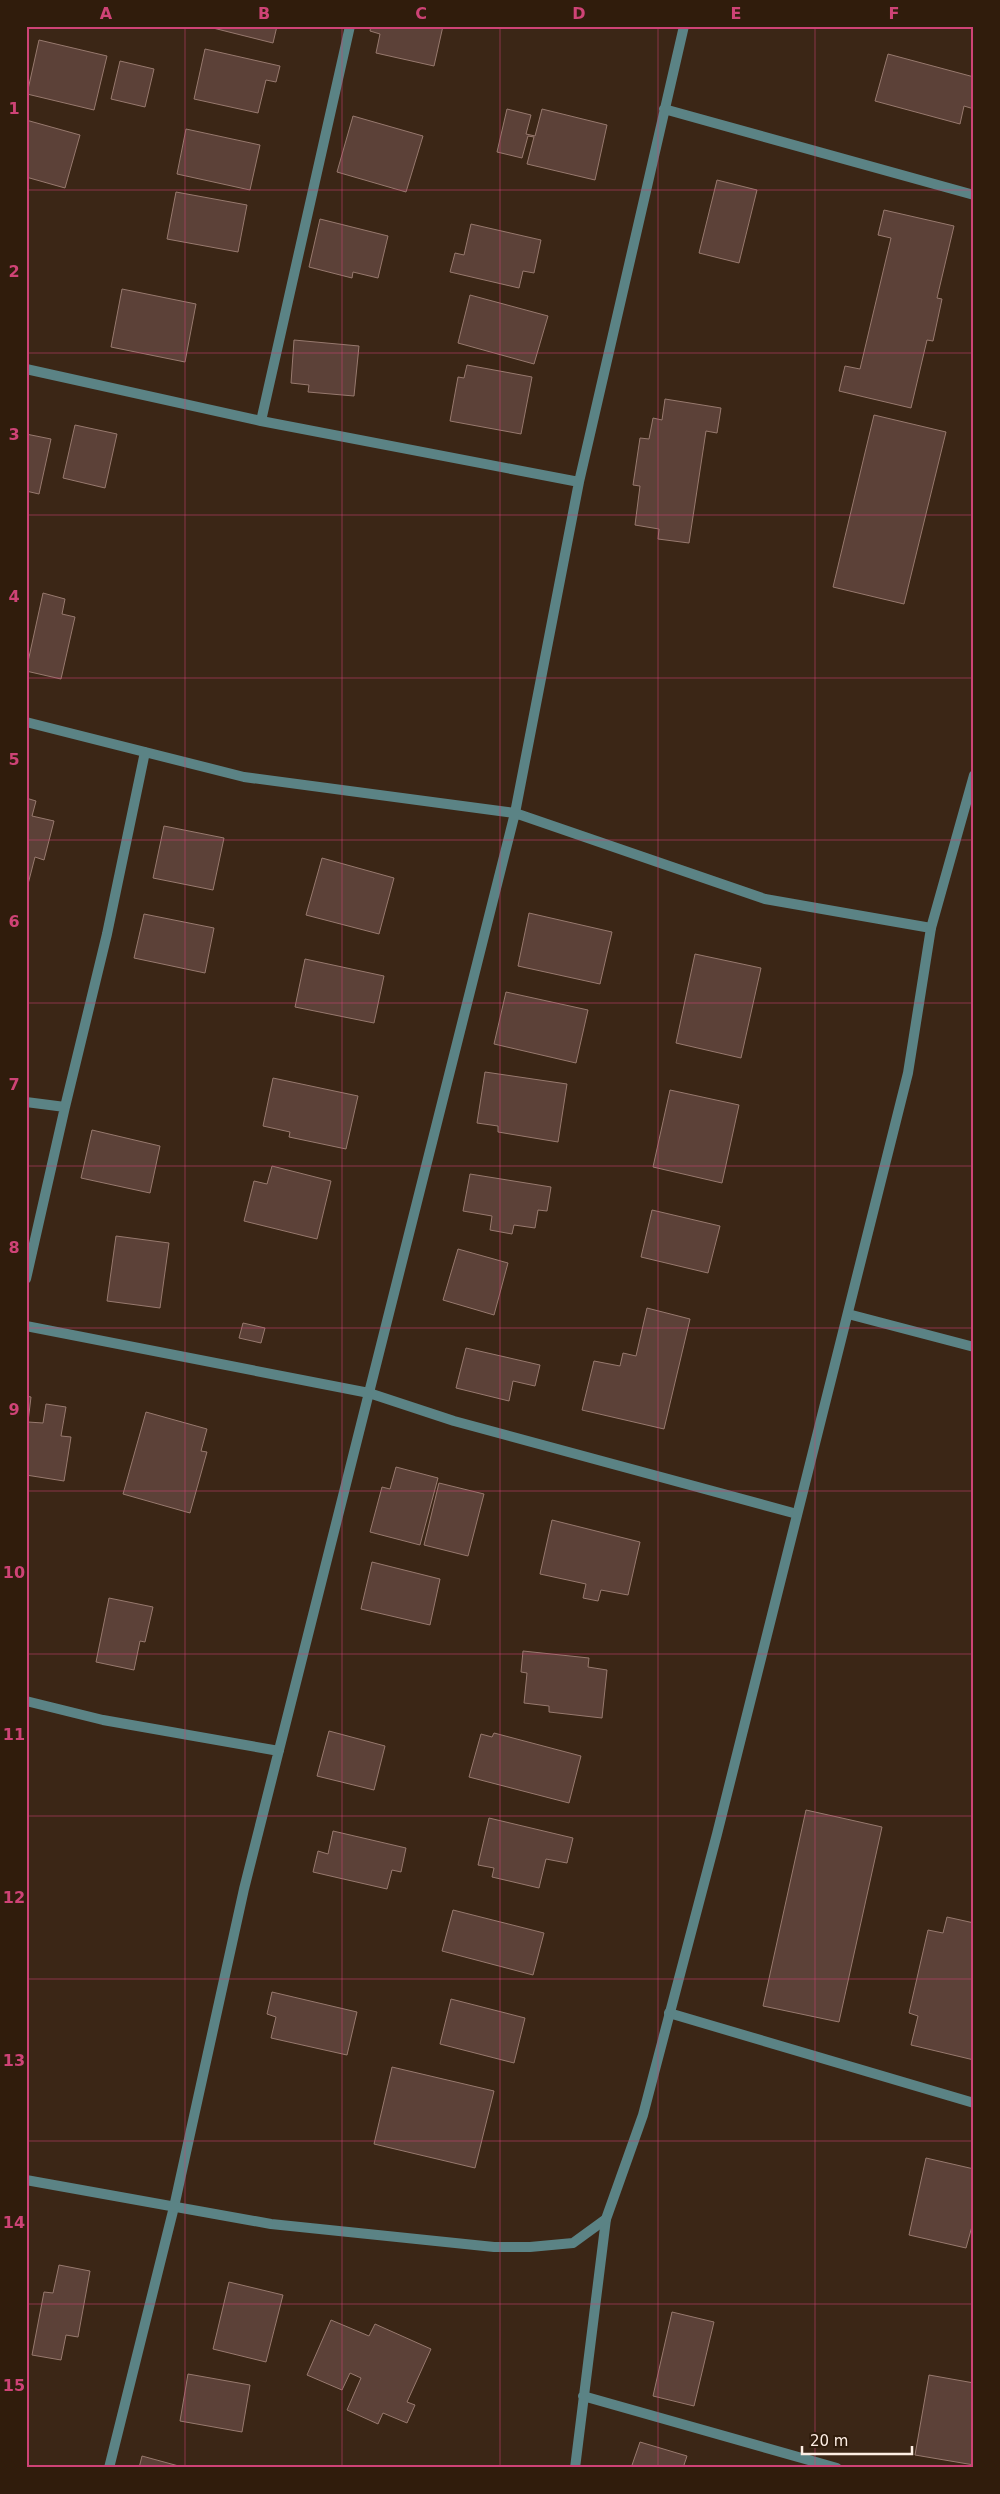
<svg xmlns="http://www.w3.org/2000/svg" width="1000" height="2494" viewBox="0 0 1000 2494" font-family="'DejaVu Sans',sans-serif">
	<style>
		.building { fill: #5c4138; stroke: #97796e }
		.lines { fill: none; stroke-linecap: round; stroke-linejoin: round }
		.minor { stroke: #5b8385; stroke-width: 10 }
		.tertiary { stroke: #5b8385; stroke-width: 10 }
		.grid { fill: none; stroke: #ce4376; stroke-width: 1; stroke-opacity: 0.55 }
		.neatline { fill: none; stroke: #ce4376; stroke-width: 2 }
		.grid-label { font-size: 16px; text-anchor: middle; font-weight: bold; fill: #ce4376 }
	</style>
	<rect width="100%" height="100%" fill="#3b2616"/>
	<path class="building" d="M205 26H277L273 43Z
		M371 26H443L434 66 376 53 380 34 370 31Z
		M39 40 107 56 94 110 27 94Z
		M205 49 280 66 276 82 266 80 258 113 194 99Z
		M888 54 974 77V109L964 106 960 124 875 101Z
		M120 61 154 69 145 107 111 99Z
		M507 109 531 115 526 134 535 136 542 109 607 125 595 180 527 164 534 137 528 136 522 158 497 152Z
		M353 116 423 136 406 192 337 172Z
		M26 120 80 135 65 188 26 177Z
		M186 129 260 145 250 190 177 174Z
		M717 180 757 190 739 263 699 253Z
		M176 192 247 205 238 252 167 239Z
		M884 210 954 226 937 298 942 299 933 341 927 340 911 408 839 391 845 366 860 369 891 238 878 235Z
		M320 219 388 236 378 278 353 272 352 278 309 267Z
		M471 224 541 240 534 273 523 271 519 288 450 272 455 253 464 255Z
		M122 289 196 304 185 362 111 347Z
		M470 295 548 316 534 364 458 343Z
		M294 340 359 346 354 396 308 392 309 385 291 383Z
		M467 365 532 377 521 434 450 421 458 377 464 378Z
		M665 399 721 408 717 433 706 431 689 543 658 539 659 529 635 525 640 486 633 485 640 438 649 439 653 418 662 420Z
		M874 415 946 432 904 604 833 587Z
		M75 425 117 434 105 488 63 478Z
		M26 434 51 439 39 494 26 491Z
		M43 593 65 599 62 614 75 617 61 679 26 671Z
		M26 798 36 801 32 816 54 821 44 860 35 857 27 888Z
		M164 826 224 838 213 890 153 878Z
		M322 858 394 878 379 934 306 915Z
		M529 913 612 932 600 984 518 966Z
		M144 914 214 928 205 973 134 958Z
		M695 954 761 968 741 1058 676 1043Z
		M305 959 384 976 374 1023 295 1007Z
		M506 992 588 1010 576 1063 494 1044Z
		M485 1072 567 1084 558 1142 498 1132V1126L477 1123Z
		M273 1078 358 1096 346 1149 289 1137 290 1132 263 1126Z
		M670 1090 739 1105 722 1183 653 1167Z
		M92 1130 160 1146 150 1193 81 1178Z
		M272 1166 331 1181 317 1239 244 1221 254 1181 267 1184Z
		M470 1174 551 1187 547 1211 538 1210 535 1228 514 1225 512 1234 490 1230 492 1216 463 1211Z
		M652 1210 720 1226 708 1273 641 1257Z
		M116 1236 169 1243 160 1308 107 1301Z
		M458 1249 508 1263 494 1315 443 1300Z
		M647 1308 690 1319 664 1429 582 1410 594 1361 620 1366 623 1353 636 1356Z
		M243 1323 265 1328 261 1343 239 1338Z
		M466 1348 540 1365 535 1386 513 1381 509 1401 456 1388Z
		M26 1396 31 1397 28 1422 43 1423 46 1404 66 1407 61 1436 71 1437 64 1481 26 1475Z
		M146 1412 207 1429 201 1451 207 1452 190 1513 123 1494Z
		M396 1467 438 1478 420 1545 370 1532 382 1487 390 1489Z
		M439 1483 484 1494 468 1556 424 1545Z
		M552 1520 640 1542 628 1595 601 1590 598 1601 583 1598 586 1584 540 1574Z
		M372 1562 440 1579 430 1625 361 1609Z
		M109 1598 153 1607 145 1642 140 1641 134 1670 96 1662Z
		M523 1651 589 1658 588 1667 607 1670 602 1718 549 1712V1706L524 1703 527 1673 521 1672Z
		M329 1731 385 1746 374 1790 317 1776Z
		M494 1733 581 1756 569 1803 469 1777 481 1734 492 1737Z
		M806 1810 882 1827 839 2022 763 2006Z
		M489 1818 573 1838 567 1863 546 1859 539 1888 492 1877 494 1868 478 1865Z
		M333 1831 406 1848 401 1872 392 1870 387 1889 313 1872 318 1851 328 1854Z
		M453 1910 544 1933 533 1975 442 1951Z
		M947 1917 974 1923V2060L911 2045 918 2016 909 2013 928 1930 943 1933Z
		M272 1992 357 2012 347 2055 271 2038 276 2017 267 2014Z
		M451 1999 525 2018 514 2063 440 2044Z
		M392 2067 494 2091 475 2168 374 2144Z
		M926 2158 974 2169V2219L966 2248 909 2235Z
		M59 2265 90 2271 78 2337 66 2335 61 2360 32 2355 44 2292 53 2293Z
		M229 2282 283 2295 266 2362 213 2349Z
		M672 2312 714 2322 694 2406 653 2396Z
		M331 2320 369 2336 375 2324 431 2349 407 2402 415 2405 407 2423 383 2413 378 2424 347 2410 361 2378 350 2373 342 2390 307 2375Z
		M188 2374 250 2385 242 2432 180 2421Z
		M929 2375 974 2383V2465L915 2455Z
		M640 2442 687 2456 683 2468H631Z
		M142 2456 186 2468H139Z"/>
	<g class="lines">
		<path class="minor" d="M664 109 974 195
			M26 369 261 421 579 482 684 26
			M261 421 350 26
			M26 722 244 777 515 813 765 899 931 928
			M26 1102 65 1107 107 934 145 752
			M26 1279 65 1107
			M848 1314 974 1347
			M26 1326 369 1393 454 1421 797 1514
			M26 1701 103 1720 279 1751
			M669 2013 974 2103
			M583 2396 837 2468
			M109 2468 174 2207 244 1889 515 813 579 482
			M575 2468 606 2219"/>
		<path class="tertiary" d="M26 2180 271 2224 494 2247H530L573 2243 606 2219 643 2115 717 1834 908 1073 931 928 974 775"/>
	</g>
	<path class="grid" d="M185 26V2468M342 26V2468M500 26V2468M658 26V2468M815 26V2468M26 190H974M26 353H974M26 515H974M26 678H974M26 840H974M26 1003H974M26 1166H974M26 1328H974M26 1491H974M26 1654H974M26 1816H974M26 1979H974M26 2141H974M26 2304H974"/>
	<rect width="1000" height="2494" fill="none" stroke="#301c0c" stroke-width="55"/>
	<path d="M802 2446v8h110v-8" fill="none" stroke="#fdeee4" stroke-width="2.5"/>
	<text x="810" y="2446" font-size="15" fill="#fdeee4" stroke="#301c0c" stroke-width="4" paint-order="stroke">20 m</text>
	<rect x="28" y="28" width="944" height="2438" class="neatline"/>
	<g class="grid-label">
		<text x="106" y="19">A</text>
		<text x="264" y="19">B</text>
		<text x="421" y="19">C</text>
		<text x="579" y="19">D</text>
		<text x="736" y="19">E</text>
		<text x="894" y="19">F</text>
		<text x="14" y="114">1</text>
		<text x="14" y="277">2</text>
		<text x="14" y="440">3</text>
		<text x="14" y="602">4</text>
		<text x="14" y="765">5</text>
		<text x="14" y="927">6</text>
		<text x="14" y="1090">7</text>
		<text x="14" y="1253">8</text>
		<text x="14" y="1415">9</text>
		<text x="14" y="1578">10</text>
		<text x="14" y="1740">11</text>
		<text x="14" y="1903">12</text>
		<text x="14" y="2066">13</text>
		<text x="14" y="2228">14</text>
		<text x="14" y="2391">15</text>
	</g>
</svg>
